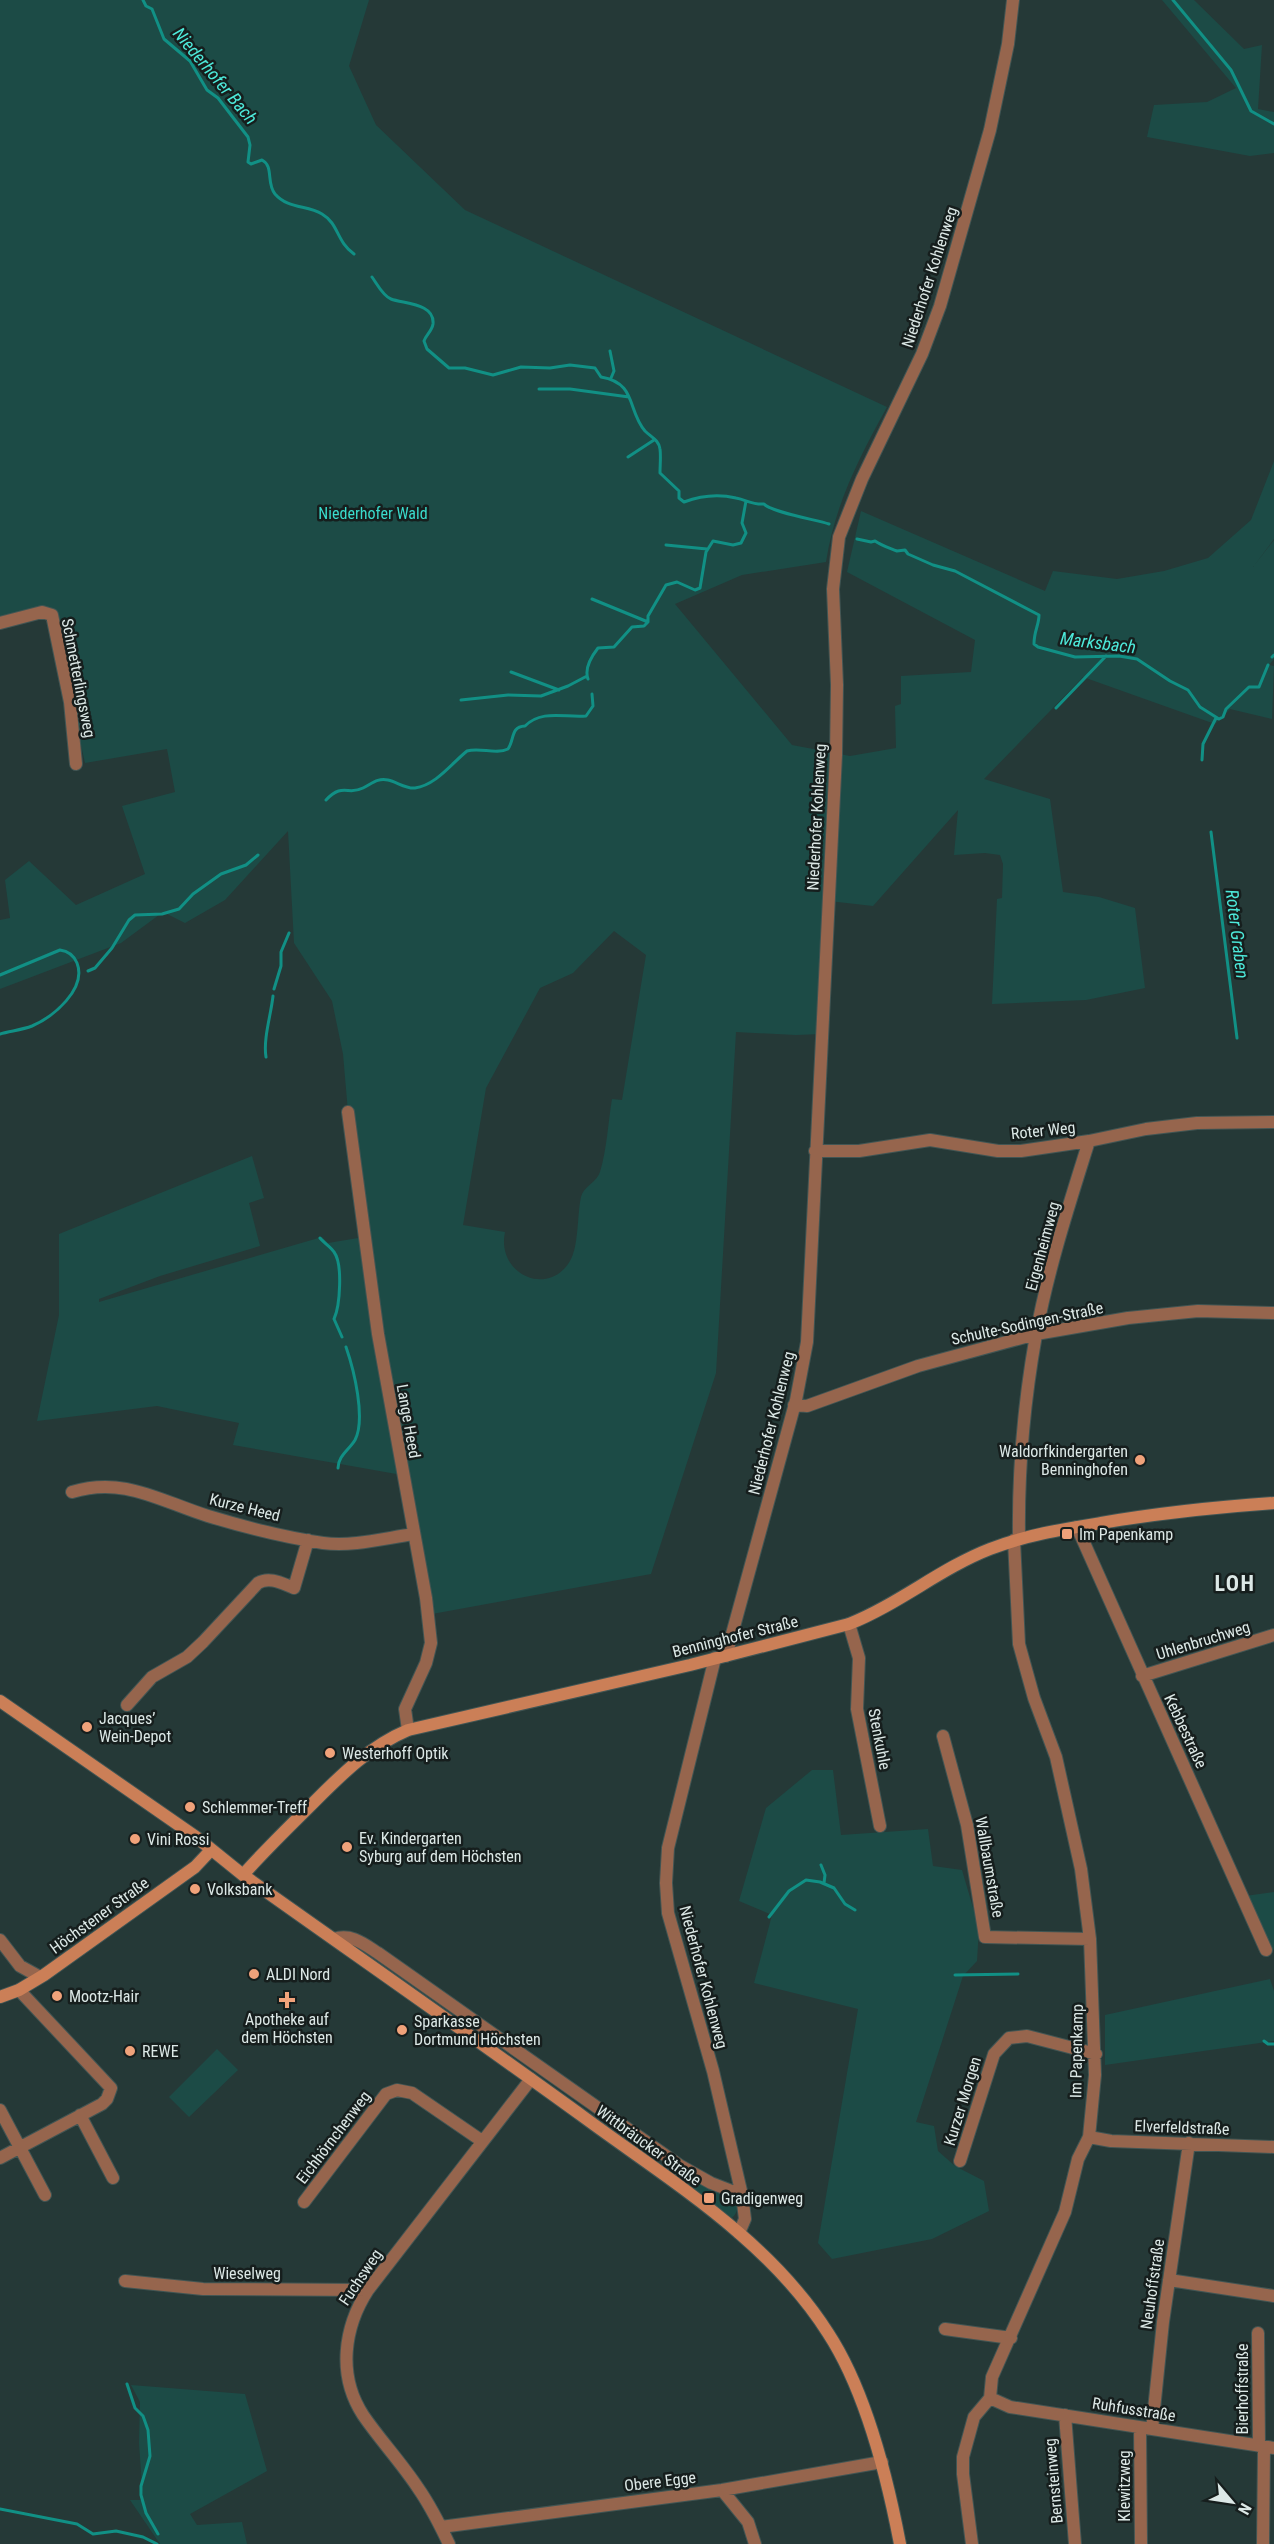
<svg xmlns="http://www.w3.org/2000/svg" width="1274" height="2544" viewBox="0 0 1274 2544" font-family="'Roboto Condensed',sans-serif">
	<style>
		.green { fill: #1c4b46; fill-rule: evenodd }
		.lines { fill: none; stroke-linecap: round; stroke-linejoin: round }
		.stream { stroke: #119085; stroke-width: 3 }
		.minor-casing { stroke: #425553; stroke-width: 14 }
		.secondary-casing { stroke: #425553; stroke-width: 14 }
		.minor { stroke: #96654d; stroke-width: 12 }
		.secondary { stroke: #cb7f57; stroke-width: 12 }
		.poi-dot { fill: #f0a27a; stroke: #161e1d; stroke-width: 2 }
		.labels { text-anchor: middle; stroke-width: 5; stroke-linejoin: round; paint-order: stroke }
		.street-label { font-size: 16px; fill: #dce8e6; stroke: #161e1d }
		.park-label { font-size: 16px; fill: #3adccd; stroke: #161e1d }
		.poi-label { font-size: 16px; fill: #dce8e6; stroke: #161e1d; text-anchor: start }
		.water-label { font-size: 18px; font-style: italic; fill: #4de9da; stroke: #161e1d }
		.district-label { font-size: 22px; font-weight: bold; letter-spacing: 1.5px; fill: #dce8e6; stroke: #161e1d }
	</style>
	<rect width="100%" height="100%" fill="#253937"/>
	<path class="green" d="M0 0H369L349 66 376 125 465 210 887 407C859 458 835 504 826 562L742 575 675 604 792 745 850 756 896 748 895 706 901 704V676L971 672 975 640 847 572 861 511 1045 591 1053 571 1117 579 1164 571 1208 558 1251 520 1274 461V539L1253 567 1274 540V659L1269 665 1274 666 1272 719 1230 709 1215 724 1083 677 984 779 1050 799 1063 892 1099 897 1135 908 1145 988 1086 1000 992 1004 997 899 1002 898 1003 864 1000 855 985 853 954 855 958 810 873 906 829 901 821 1034 796 1035 736 1032 716 1373 651 1574 432 1614 402 1475 233 1445 239 1423 157 1406 37 1421 59 1315V1234L252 1156 264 1198 249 1203 260 1246 160 1276 99 1299V1302L322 1237 328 1243 370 1236 348 1112 343 1054 332 1001 294 943 288 831 225 900 185 923 163 912 121 943 0 989V920L10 918 5 880 29 861 76 905 145 874 122 806 175 792 167 749 85 763 52 615 0 627ZM614 931 646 955 622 1100 612 1099C608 1123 607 1149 600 1172 597 1182 583 1187 581 1197 577 1215 579 1246 570 1261 548 1298 496 1274 505 1232L463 1225 486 1088 540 988 573 973Z
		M1162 0H1194L1244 49 1262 45 1258 109 1274 112V153L1250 156 1147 137 1154 105 1207 102 1236 88Z
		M812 1770H833L841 1835 928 1829 933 1866 962 1870 979 1928 977 1961 963 1976 916 2122 934 2126 938 2151 955 2166 984 2181 989 2211 932 2239 832 2259 818 2243 858 2009 754 1983 772 1915 739 1901 766 1808Z
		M1274 1892V1950L1268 1946 1245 1896Z
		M1270 1979 1274 1991V2041L1105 2065V2015Z
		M217 2049 238 2070 189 2117 169 2097Z
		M690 2174 735 2198C738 2205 739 2211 732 2218L683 2182Z
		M131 2385 245 2394 267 2471 190 2514 197 2525 242 2522 247 2544H160L130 2500H143L139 2443 140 2402Z"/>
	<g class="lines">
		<path class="stream" d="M143 0 146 6 152 9 164 39 190 61 207 90 218 98 248 137 250 145 248 162 251 164 262 160C274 166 266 183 275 194 288 209 307 205 322 214 339 224 336 241 354 254
			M1173 0 1231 70 1251 111 1274 124
			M372 277C377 284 383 296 391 299 404 304 435 303 433 324 432 331 426 335 424 341L427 349 449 368H465L493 375 521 367 550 368 570 365 595 368 601 377C637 383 627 410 645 431 651 437 659 440 660 449 661 456 660 465 660 473L679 491V498L684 502C700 496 719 494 736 498 747 500 752 505 764 504 771 512 817 520 829 524
			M610 351 614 371 611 378
			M539 389H570L629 397
			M628 457 654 440
			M857 539 871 542 875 541C882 546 890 548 897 551L905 550 908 554 933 565 955 571 1039 615C1039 625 1034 631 1034 644L1038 647 1075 657 1119 656 1137 659 1170 681 1188 690 1200 707 1219 719 1223 717 1226 709 1249 687H1259L1268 665
			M666 545 707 549
			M592 599 648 622
			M1272 657 1274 655
			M511 672 559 690
			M588 679C584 668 591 657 598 648L614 647 632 627 644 626 648 622V616L666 585 677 582 695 590 700 588 706 552 713 541 733 545 741 543 746 533 742 523 746 501
			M461 700 508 695 541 696 568 686 587 676
			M1056 708 1106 656
			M1202 760 1203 744 1216 718
			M326 800C343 782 348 796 363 788 373 783 377 778 388 780 397 782 406 789 415 788 436 785 451 764 467 751 480 747 496 755 508 749 515 739 510 727 525 726 542 709 565 718 586 716L593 706 592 694
			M1211 832 1237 1038
			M88 971 95 968 112 948 129 920 135 915 162 914 179 909 193 894 221 874 246 865 258 855
			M0 975 60 950C68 951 74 956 77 963 87 989 53 1017 32 1026 22 1030 10 1031 0 1034
			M274 989 281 966V952L289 933
			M266 1057C263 1039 271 1015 273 996
			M320 1238C324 1243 331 1247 334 1252 343 1264 340 1306 334 1319L342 1337
			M338 1468C338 1456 349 1450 355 1440 366 1419 354 1370 346 1347
			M821 1865 825 1875 824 1883
			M769 1917 789 1891 806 1880 820 1882 834 1888 845 1904 855 1910
			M955 1975 1018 1974
			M1264 2041 1268 2044H1274
			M127 2384 135 2408 143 2416 148 2430 150 2456 141 2486V2495L146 2513 158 2534
			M0 2509 77 2524 93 2534 116 2531 143 2537 157 2544"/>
		<defs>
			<path id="minor" d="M0 623 42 612 52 615 70 702 76 764
				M348 1112 378 1334 426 1598 431 1643 426 1663 405 1709 408 1730
				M815 1151H859L930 1140 998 1151H1021L1089 1141 1146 1129 1197 1123 1274 1122
				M794 1405 807 1406 918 1366 1036 1334 1128 1318 1198 1311 1274 1313
				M72 1492C123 1476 160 1501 208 1516 241 1526 289 1538 323 1543 353 1547 385 1538 414 1534
				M1077 1527 1266 1950
				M1019 1539C1018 1471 1024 1402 1036 1335 1048 1269 1069 1205 1089 1141
				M849 1624 859 1658 857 1709 880 1826
				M726 1656 796 1400 807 1342 836 755 837 685 833 589 839 537 862 479 922 354 940 306 990 130 1008 44 1013 0
				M715 1658 668 1848 666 1883 668 1913 713 2071 742 2195 745 2219 739 2233
				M1142 1676 1274 1635
				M127 1705 152 1677 187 1657 203 1642 258 1583C270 1576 283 1584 294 1588L308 1540
				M943 1736 967 1825 985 1937 1090 1939
				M334 1939C351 1933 364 1944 378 1953L679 2165 711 2183 742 2195
				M0 1940 20 1966 40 1977
				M0 2110 45 2195
				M80 2115 113 2178
				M1089 2137 1111 2141 1274 2147
				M0 2158 102 2104 107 2099 111 2088 19 1990
				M960 2161 994 2054 1009 2038 1027 2036 1096 2054
				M304 2202 386 2094 397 2090 412 2093 482 2141
				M1169 2280 1274 2296
				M125 2281 203 2289 368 2290
				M945 2329 1011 2338
				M1258 2333 1259 2446
				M990 2398 1010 2407 1274 2448
				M1065 2415 1075 2544
				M1140 2427 1141 2544
				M1152 2429 1163 2322 1189 2143
				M722 2490 748 2522 755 2544
				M441 2527 722 2490 882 2462
				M449 2544C440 2525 430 2505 418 2488 401 2462 380 2440 363 2415 337 2375 344 2327 368 2290L531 2079
				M972 2544 963 2474V2457L974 2417 990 2398 992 2377 1065 2212 1078 2159 1089 2137 1095 2075 1090 1939 1081 1869 1056 1757 1034 1698 1019 1644 1014 1540
				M1263 2544 1264 2447"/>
			<path id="secondary" d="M0 1701 196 1837 243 1875C357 1956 472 2036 585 2118 672 2182 769 2240 828 2333 866 2391 887 2476 900 2544
				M243 1875C264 1851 287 1829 310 1806 340 1776 368 1747 408 1730L690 1665 849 1624C899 1604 941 1568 990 1549 1026 1535 1064 1529 1101 1523 1159 1513 1216 1507 1274 1503
				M0 1997 19 1990 44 1975 195 1867 211 1850"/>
		</defs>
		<use href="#minor" class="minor-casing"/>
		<use href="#secondary" class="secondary-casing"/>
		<use href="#minor" class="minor"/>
		<use href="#secondary" class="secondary"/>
	</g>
	<g class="poi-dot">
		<circle cx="1140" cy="1460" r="6"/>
		<rect x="1061" y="1528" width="12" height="12" rx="3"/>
		<circle cx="87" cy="1727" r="6"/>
		<circle cx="330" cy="1753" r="6"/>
		<circle cx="190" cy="1807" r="6"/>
		<circle cx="135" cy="1839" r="6"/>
		<circle cx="347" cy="1847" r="6"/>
		<circle cx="195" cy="1889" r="6"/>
		<circle cx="254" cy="1974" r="6"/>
		<circle cx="57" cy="1996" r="6"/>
		<path d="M284 1991h6v6h6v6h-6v6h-6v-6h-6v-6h6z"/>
		<circle cx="402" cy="2030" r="6"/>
		<circle cx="130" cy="2051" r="6"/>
		<rect x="703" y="2192" width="12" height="12" rx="3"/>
	</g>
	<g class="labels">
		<g class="street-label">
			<text transform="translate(929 277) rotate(-72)" y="6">Niederhofer Kohlenweg</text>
			<text transform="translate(79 678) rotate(79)" y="6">Schmetterlingsweg</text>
			<text transform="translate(816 817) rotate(-87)" y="6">Niederhofer Kohlenweg</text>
			<text transform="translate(1043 1130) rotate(-6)" y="6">Roter Weg</text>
			<text transform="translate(1042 1246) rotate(-75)" y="6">Eigenheimweg</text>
			<text transform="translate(1027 1323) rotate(-12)" y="6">Schulte-Sodingen-Straße</text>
			<text transform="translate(409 1421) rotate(80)" y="6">Lange Heed</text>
			<text transform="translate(771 1423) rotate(-76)" y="6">Niederhofer Kohlenweg</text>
			<text transform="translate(245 1507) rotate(14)" y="6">Kurze Heed</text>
			<text transform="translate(735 1636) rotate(-14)" y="6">Benninghofer Straße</text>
			<text transform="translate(1203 1640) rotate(-17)" y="6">Uhlenbruchweg</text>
			<text transform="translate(1186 1731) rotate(65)" y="6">Kebbestraße</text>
			<text transform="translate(880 1739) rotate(79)" y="6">Stenkuhle</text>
			<text transform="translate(990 1867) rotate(80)" y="6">Wallbaumstraße</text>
			<text transform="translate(99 1915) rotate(-36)" y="6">Höchstener Straße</text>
			<text transform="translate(704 1977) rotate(75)" y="6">Niederhofer Kohlenweg</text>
			<text transform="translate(1076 2051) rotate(-89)" y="6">Im Papenkamp</text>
			<text transform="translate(962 2101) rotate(-73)" y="6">Kurzer Morgen</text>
			<text transform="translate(1182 2127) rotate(2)" y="6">Elverfeldstraße</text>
			<text transform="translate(333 2137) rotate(-53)" y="6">Eichhörnchenweg</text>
			<text transform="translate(649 2145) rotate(36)" y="6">Wittbräucker Straße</text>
			<text x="247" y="2279">Wieselweg</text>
			<text transform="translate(360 2277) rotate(-56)" y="6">Fuchsweg</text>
			<text transform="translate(1152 2284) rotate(-82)" y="6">Neuhoffstraße</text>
			<text transform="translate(1242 2389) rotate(-90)" y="6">Bierhoffstraße</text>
			<text transform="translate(1134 2409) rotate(9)" y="6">Ruhfusstraße</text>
			<text transform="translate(660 2481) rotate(-7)" y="6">Obere Egge</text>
			<text transform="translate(1053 2481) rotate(-95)" y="6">Bernsteinweg</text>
			<text transform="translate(1124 2486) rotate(-90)" y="6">Klewitzweg</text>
		</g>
		<g class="park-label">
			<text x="373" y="519">Niederhofer Wald</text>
		</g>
		<g class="poi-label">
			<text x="1128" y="1457" text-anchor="end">Waldorfkindergarten<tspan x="1128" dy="18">Benninghofen</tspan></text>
			<text x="1079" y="1540">Im Papenkamp</text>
			<text x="99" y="1724">Jacques’<tspan x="99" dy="18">Wein-Depot</tspan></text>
			<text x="342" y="1759">Westerhoff Optik</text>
			<text x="202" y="1813">Schlemmer-Treff</text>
			<text x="359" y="1844">Ev. Kindergarten<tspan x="359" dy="18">Syburg auf dem Höchsten</tspan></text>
			<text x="147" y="1845">Vini Rossi</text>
			<text x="207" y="1895">Volksbank</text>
			<text x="266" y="1980">ALDI Nord</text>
			<text x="69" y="2002">Mootz-Hair</text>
			<text x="287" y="2025" text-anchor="middle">Apotheke auf<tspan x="287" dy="18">dem Höchsten</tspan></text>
			<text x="414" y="2027">Sparkasse<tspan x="414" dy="18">Dortmund Höchsten</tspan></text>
			<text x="142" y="2057">REWE</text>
			<text x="721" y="2204">Gradigenweg</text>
		</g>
		<g class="water-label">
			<text transform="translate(215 76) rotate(50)" y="6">Niederhofer Bach</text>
			<text transform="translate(1098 643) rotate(7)" y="6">Marksbach</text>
			<text transform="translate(1237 934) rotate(83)" y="6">Roter Graben</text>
		</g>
		<g class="district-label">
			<text x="1235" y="1591">LOH</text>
		</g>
	</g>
	<g transform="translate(1232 2502) rotate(119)" stroke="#161e1d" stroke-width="4.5" paint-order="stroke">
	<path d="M0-4.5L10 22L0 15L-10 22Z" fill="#dce8e6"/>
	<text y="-9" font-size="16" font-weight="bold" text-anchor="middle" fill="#dce8e6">N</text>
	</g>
</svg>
